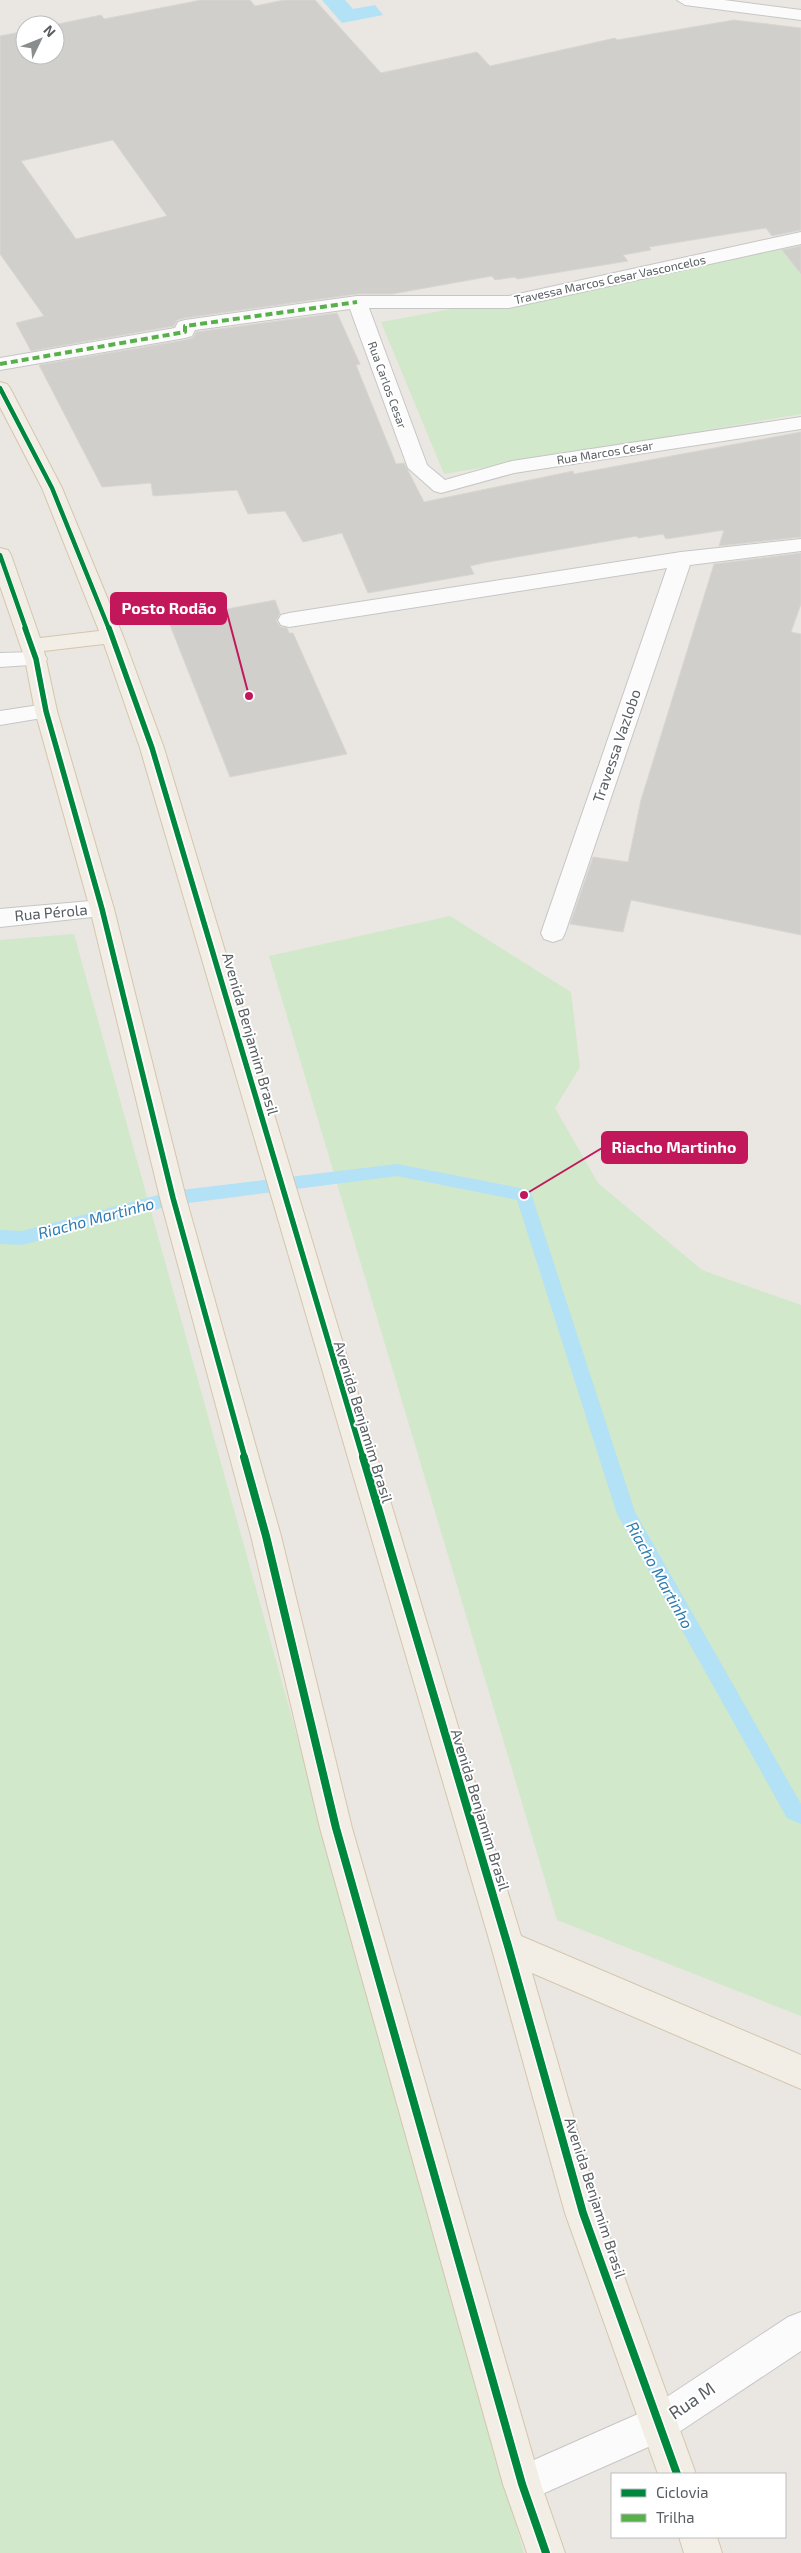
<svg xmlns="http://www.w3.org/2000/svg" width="801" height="2553" viewBox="0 0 801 2553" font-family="'Exo 2',sans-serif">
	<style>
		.green { fill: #d1e8ca }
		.water { fill: #b3e1f6 }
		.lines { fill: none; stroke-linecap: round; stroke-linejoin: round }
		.stream { fill: #b3e1f6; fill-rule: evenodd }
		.building { fill: #d1cfcc; stroke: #d9d6d1; fill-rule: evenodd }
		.minor-casing { stroke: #c7c6c6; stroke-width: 2 }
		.major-casing { stroke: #d5c5ad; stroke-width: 2 }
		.minor { fill: #fcfbfb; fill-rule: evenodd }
		.major { fill: #f2eee5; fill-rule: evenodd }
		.quiet { stroke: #58b04a; stroke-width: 4; stroke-dasharray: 7 4; stroke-linecap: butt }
		.cycleway-far2-casing { stroke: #fff; stroke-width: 6 }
		.cycleway-far1-casing { stroke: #fff; stroke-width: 9 }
		.cycleway-casing { stroke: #fff; stroke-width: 11 }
		.cycleway-far2 { stroke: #00873e; stroke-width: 4.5 }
		.cycleway-far1 { stroke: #00873e; stroke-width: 5.5 }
		.cycleway { stroke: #00873e; stroke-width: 8 }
		.labels { text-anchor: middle; stroke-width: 4; stroke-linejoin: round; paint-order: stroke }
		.far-street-label { font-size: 12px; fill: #575d61; stroke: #fff }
		.street-label { font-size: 15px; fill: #575d61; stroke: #fff }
		.water-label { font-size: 16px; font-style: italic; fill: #2e7cb1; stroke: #fff }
		.near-street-label { font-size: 18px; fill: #575d61; stroke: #fff }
		.leader { fill: none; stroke: #c2185b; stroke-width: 2 }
		.callout-dot { fill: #c2185b; stroke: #fff; stroke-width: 2 }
		.callout { fill: #c2185b; stroke: #c2185b; stroke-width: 2 }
		.callout-label { font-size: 16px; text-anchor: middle; font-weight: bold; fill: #fff }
	</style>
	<rect width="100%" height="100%" fill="#eae7e2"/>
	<path class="green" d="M801 245V414L444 474 381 322Z
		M450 916 571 992 580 1067 555 1108 598 1183 702 1270 801 1305V2016L557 1920 269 956Z
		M74 934 524 2553H0V940Z"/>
	<path class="water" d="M322 0H345L353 9 375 5 383 15 342 23Z"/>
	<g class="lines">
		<path class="stream" d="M397 1164 530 1190 635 1512 801 1804V1824L787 1818 617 1514 517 1200 397 1176 173 1205 22 1245 0 1244V1230L22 1231 173 1191Z"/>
	</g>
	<path class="building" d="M201 0H250L255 6 284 0H315L381 73 477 52 490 66 615 38 617 40 734 20 801 28V230L772 236 766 228 649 247 651 250 623 255 628 261 517 279 515 277 495 280 492 276 392 294H357L185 318 177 320 174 326 31 351 16 323 44 316 0 254V36L25 31V55H55L54 25 101 15 104 19ZM113 140 167 216 76 239 21 161Z
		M801 246V274L782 250Z
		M337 313 360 364 356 365 396 464 404 463 424 502 573 471 574 474 801 432V537L719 546 724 530 666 539 663 534 638 538 637 536 483 563 470 566 474 574 368 593 342 533 303 542 285 511 248 514 237 490 153 496 151 483 102 487 39 365 185 340 193 338 196 332Z
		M801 553V604L791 632 801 634V935L631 900 623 932 570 924 593 857 628 862 641 800 714 564Z
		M275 600 280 613 276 621 281 627 287 628 289 633H293L347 754 230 777 168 620Z"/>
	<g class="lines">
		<defs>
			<path id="minor" d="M677 0H724L801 10V20L685 5Z
				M801 232V244L509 308H369L427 465 445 480 512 461 801 417V429L514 473 441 493 434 491 408 468 350 309 195 330 192 336 185 338 0 370V358L175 328 178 322 185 320 357 296H509Z
				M801 539V551L690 565 565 933 562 939 553 942 544 939 541 933 667 568 289 627 281 625 278 620 281 615 289 613 681 552Z
				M36 652 44 654 47 659 44 664 0 667V653Z
				M46 704 54 706 57 711 54 716 0 725V711Z
				M102 900 111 903 114 909 111 915 0 927V909Z
				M801 2312V2351L673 2436 522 2503 509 2497 503 2484 509 2471 647 2410 788 2317Z"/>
			<path id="major" d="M0 382 7 384 10 388 62 488 123 636 164 748 521 1936 801 2055V2089L532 1973 601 2213 696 2474H658L565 2213 491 1946 140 748 104 644 44 651 57 711 114 909 186 1198 281 1536 352 1828 541 2484 565 2553H527L503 2484 320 1828 251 1536 160 1198 90 909 35 711 25 659 0 586V548L8 550 11 555 40 638 99 631 42 488 0 407Z
				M679 2537H717L722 2553H684Z"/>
		</defs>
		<use href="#minor" class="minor-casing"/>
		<use href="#major" class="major-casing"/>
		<use href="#minor" class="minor"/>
		<use href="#major" class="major"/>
		<path class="quiet" d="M0 364 185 332V326L357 302"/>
		<defs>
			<path id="cycleway-far2" d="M0 388 52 488 109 629
				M0 555 26 629"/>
			<path id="cycleway-far1" d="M25 628 36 659 46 711 102 909 173 1198 245 1458
				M109 628 152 748 363 1458"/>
			<path id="cycleway" d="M244 1457 266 1536 336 1828 522 2484 546 2553
				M363 1457 508 1946 583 2213 677 2474"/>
		</defs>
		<use href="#cycleway-far2" class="cycleway-far2-casing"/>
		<use href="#cycleway-far1" class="cycleway-far1-casing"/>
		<use href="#cycleway" class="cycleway-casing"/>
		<use href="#cycleway-far2" class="cycleway-far2"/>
		<use href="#cycleway-far1" class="cycleway-far1"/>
		<use href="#cycleway" class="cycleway"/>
	</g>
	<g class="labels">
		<g class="far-street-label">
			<text transform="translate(610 280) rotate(-12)" y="4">Travessa Marcos Cesar Vasconcelos</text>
			<text transform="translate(387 385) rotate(70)" y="4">Rua Carlos Cesar</text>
			<text transform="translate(605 453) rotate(-9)" y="4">Rua Marcos Cesar</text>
		</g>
		<g class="street-label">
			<text transform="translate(617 746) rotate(-71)" y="5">Travessa Vazlobo</text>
			<text transform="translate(51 913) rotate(-5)" y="5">Rua Pérola</text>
			<text transform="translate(250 1034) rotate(74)" y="5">Avenida Benjamim Brasil</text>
			<text transform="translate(363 1422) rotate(73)" y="5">Avenida Benjamim Brasil</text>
			<text transform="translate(480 1810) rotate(73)" y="5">Avenida Benjamim Brasil</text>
			<text transform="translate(595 2198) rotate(72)" y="5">Avenida Benjamim Brasil</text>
		</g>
		<g class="water-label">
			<text transform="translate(96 1218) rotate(-15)" y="6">Riacho Martinho</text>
			<text transform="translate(660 1575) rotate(61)" y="6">Riacho Martinho</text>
		</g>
		<g class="near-street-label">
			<text transform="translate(692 2401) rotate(-34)" y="6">Rua M</text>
		</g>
	</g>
	<path class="leader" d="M249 696L226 609M524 1195L602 1148"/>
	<g class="callout-dot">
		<circle cx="249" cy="696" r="5"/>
		<circle cx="524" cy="1195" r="5"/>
	</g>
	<g class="callout">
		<rect x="111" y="593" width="115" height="31" rx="5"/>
		<rect x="602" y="1132" width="145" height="31" rx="5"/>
	</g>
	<g class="callout-label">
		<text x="169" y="614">Posto Rodão</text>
		<text x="674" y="1153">Riacho Martinho</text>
	</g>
	<rect x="611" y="2473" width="175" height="65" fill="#ffffff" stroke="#bcbec0"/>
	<rect x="621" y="2489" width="25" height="8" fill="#00873e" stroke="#bcbec0"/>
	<text x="656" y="2498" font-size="15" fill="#575d61">Ciclovia</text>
	<rect x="621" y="2514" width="25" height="8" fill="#58b04a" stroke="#bcbec0"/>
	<text x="656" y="2523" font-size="15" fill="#575d61">Trilha</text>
	<g transform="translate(40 40) rotate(47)"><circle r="24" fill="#ffffff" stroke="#bcbec0"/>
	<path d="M0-4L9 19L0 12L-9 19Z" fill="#8a8d8e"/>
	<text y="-8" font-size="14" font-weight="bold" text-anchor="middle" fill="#575d61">N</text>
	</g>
</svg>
